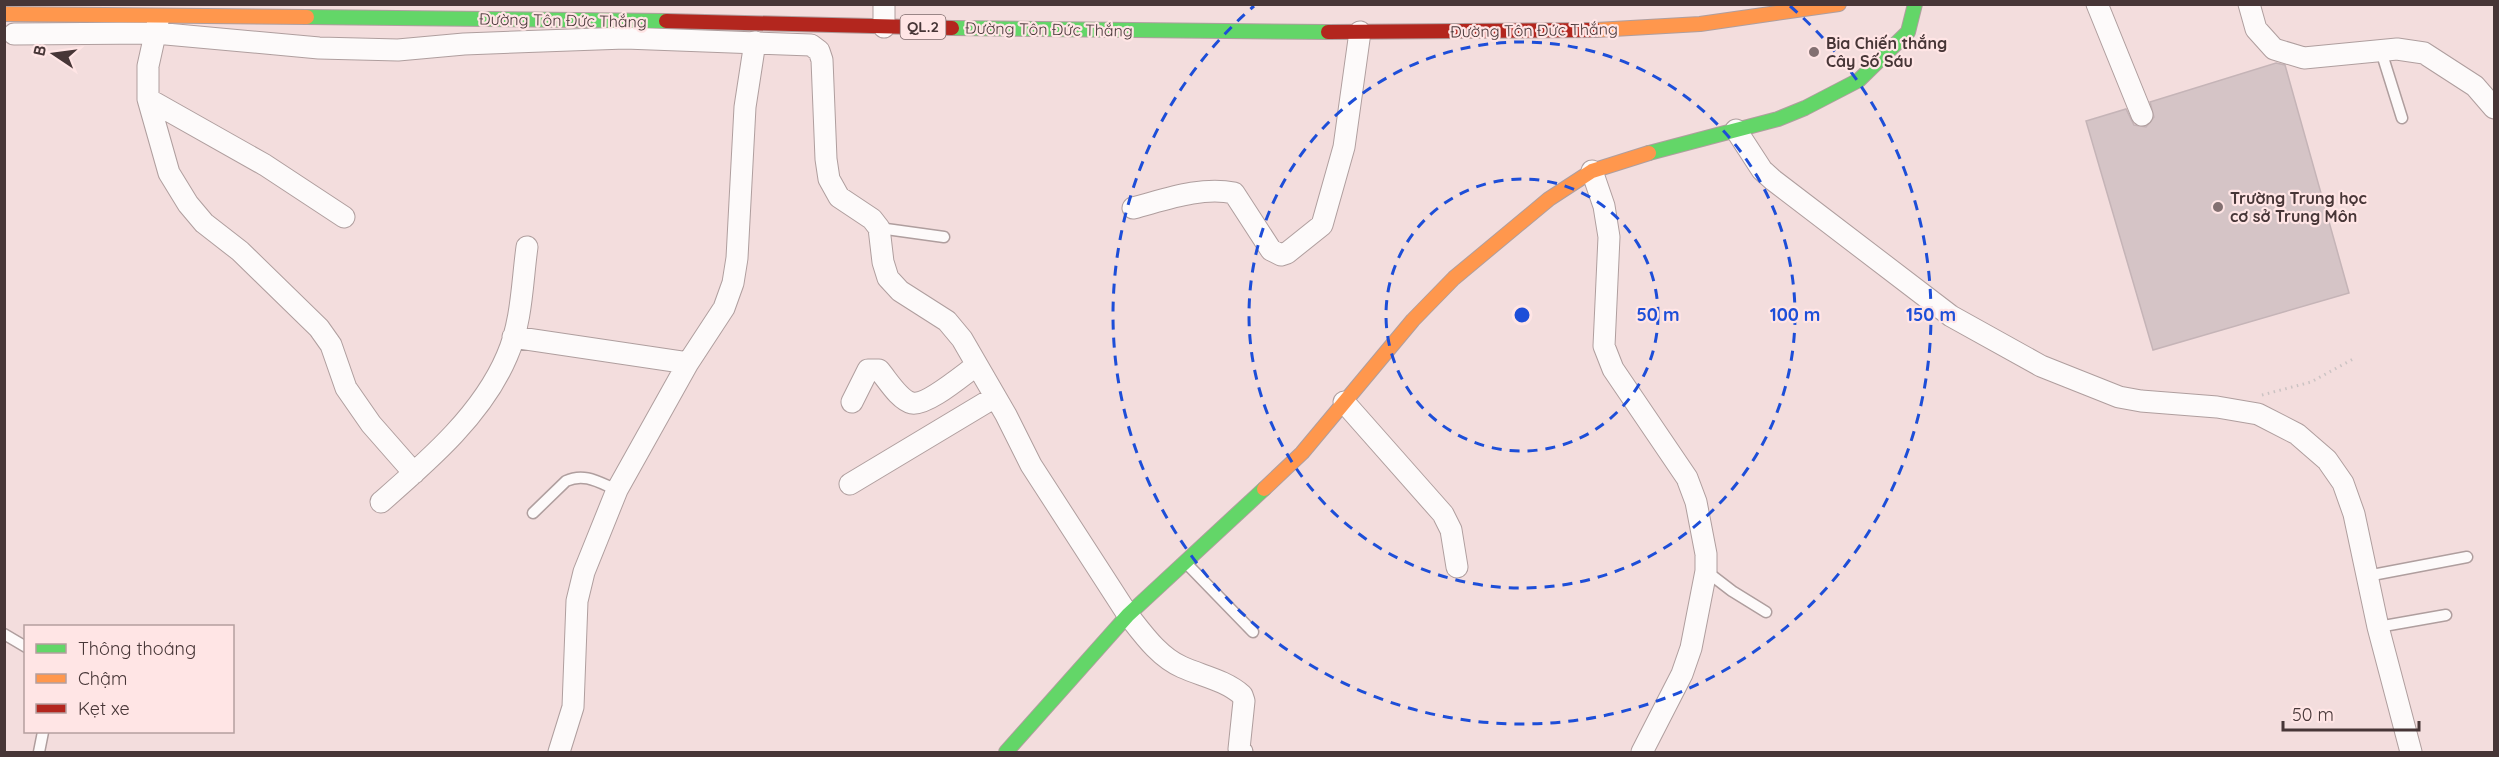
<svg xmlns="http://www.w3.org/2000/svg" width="2499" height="757" viewBox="0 0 2499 757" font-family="Quicksand,sans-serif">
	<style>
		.building { fill: #d5c4c6; stroke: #c5b4b7; stroke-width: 1.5 }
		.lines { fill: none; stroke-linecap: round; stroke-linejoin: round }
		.lane-casing { stroke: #af9e9e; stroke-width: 13 }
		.street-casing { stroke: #af9e9e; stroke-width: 23 }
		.fast-casing { stroke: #af9e9e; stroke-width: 16 }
		.slow-casing { stroke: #af9e9e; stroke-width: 16 }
		.jam-casing { stroke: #af9e9e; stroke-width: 16 }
		.path { stroke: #cbc3c3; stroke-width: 3; stroke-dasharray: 1.5 4.5; stroke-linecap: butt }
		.lane { stroke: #fdfafa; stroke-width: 10 }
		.street { stroke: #fdfafa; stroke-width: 21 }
		.fast { stroke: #63d668; stroke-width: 14 }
		.slow { stroke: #ff974d; stroke-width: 14 }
		.jam { stroke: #b3261e; stroke-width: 14 }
		.ring { fill: none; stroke: #1d4ed8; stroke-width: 3; stroke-dasharray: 10 8 }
		.poi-dot { fill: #837071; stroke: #ffe5e5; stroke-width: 2 }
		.labels { text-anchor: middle; stroke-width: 4.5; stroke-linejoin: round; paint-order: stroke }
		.shield { fill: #ffe5e5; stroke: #7e6a6b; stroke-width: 1.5 }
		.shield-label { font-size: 15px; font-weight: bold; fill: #473637 }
		.street-label { font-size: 16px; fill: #473637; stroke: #ffe5e5 }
		.poi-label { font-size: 16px; font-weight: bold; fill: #473637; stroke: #ffe5e5; text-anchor: start }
		.centre { fill: #1d4ed8; stroke: #ffe5e5; stroke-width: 3 }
		.ring-label { font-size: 18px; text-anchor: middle; font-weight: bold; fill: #1d4ed8; stroke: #ffe5e5; stroke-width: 4.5; stroke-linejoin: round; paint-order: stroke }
	</style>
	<rect width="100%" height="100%" fill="#f3dddd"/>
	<path class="building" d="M2276 63 2285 65 2349 293 2153 350 2086 121 2126 109 2134 125 2146 127 2154 117 2150 102Z"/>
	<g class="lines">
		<defs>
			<path id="lane" d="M2381 51 2402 118
				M879 228 944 237
				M533 513 566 481C585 472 600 483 617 490
				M1187 564 1253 632
				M1706 571 1732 591 1766 612
				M2367 576 2467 557
				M2378 627 2446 615
				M4 634 26 647
				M39 752 43 732"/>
			<path id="street" d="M2097 4 2142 115
				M2249 4 2256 29 2274 49 2304 58 2397 49 2424 53 2475 86 2494 108
				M158 21 148 66V99L169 173 188 204 204 223 240 251 319 328 331 345 346 388 371 424 414 473
				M884 27V4
				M14 34 155 33 319 48 398 50 464 44 625 38 811 45 819 51 822 60 826 159 829 179 839 197 872 219 879 228 883 262 888 278 900 291 947 321 962 339 1006 415 1031 465 1128 615C1143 634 1159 657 1182 667 1202 676 1225 680 1242 695L1244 701 1239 749 1242 752
				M148 99 265 165 344 217
				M1736 130 1762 170 1773 180 1951 316 2041 366 2119 397 2141 401 2217 407 2258 414 2297 434 2327 460 2343 483 2354 514 2378 627 2411 752
				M1592 171 1604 206 1609 237 1604 346 1613 369 1687 478 1696 502 1706 554V571L1691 648 1682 674 1642 752
				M1133 208C1164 200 1201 186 1234 193L1271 250 1281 255 1287 253 1322 225 1344 147 1360 32
				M513 337 688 363
				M852 402 868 370H879C887 379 899 400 912 403 927 406 964 374 977 365
				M1344 402 1443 514 1451 530 1457 567
				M850 484 995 397
				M381 502C428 461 482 415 507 356 522 322 522 283 527 247
				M559 752 573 707 577 601 584 572 617 490 688 363 724 308 733 283 737 258 745 107 755 42"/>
			<path id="fast" d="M307 17 666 21
				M952 28 1328 32
				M1649 153 1778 119 1805 108 1859 80 1908 32 1915 4
				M1006 752 1128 615 1264 489"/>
			<path id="slow" d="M4 14 307 17
				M1596 30 1700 24 1839 4
				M1264 489 1302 453 1413 320 1454 278 1549 199 1592 171 1649 153"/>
			<path id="jam" d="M666 21 952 28
				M1328 32 1596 30"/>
		</defs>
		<use href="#lane" class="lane-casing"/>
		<use href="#street" class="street-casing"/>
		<use href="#fast" class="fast-casing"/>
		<use href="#slow" class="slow-casing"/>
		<use href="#jam" class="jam-casing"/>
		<path class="path" d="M59 61 63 52
			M2262 395 2311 382 2355 358"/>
		<use href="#lane" class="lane"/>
		<use href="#street" class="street"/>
		<use href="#fast" class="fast"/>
		<use href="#slow" class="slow"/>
		<use href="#jam" class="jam"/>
	</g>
	<g class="ring">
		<circle cx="1522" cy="315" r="136"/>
		<circle cx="1522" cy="315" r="273"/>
		<path d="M1790 6A409 409 0 1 1 1254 6"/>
	</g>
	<g class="poi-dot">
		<circle cx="1814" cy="52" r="6"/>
		<circle cx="2218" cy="207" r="6"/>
	</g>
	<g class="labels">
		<rect class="shield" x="900.5" y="15" width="45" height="24" rx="4.5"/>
		<g class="shield-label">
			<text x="923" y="32">QL.2</text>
		</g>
		<g class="street-label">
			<text transform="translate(563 20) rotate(1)" y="6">Đường Tôn Đức Thắng</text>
			<text transform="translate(1049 29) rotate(1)" y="6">Đường Tôn Đức Thắng</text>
			<text transform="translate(1534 30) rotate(-1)" y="6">Đường Tôn Đức Thắng</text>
		</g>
		<g class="poi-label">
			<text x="1826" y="49">Bia Chiến thắng<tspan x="1826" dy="18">Cây Số Sáu</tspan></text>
			<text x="2230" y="204">Trường Trung học<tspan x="2230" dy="18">cơ sở Trung Môn</tspan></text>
		</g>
	</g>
	<circle cx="1522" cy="315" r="9" class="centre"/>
	<g class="ring-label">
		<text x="1658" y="321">50 m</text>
		<text x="1795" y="321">100 m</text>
		<text x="1931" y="321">150 m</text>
	</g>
	<rect width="2499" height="757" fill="none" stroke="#473637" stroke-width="12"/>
	<rect x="24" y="625" width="210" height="108" fill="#ffe5e5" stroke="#b59f9f" stroke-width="1.5"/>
	<rect x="36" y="644" width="30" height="9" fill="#63d668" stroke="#b59f9f" stroke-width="1.5"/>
	<text x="78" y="655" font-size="18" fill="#473637">Thông thoáng</text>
	<rect x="36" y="674" width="30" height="9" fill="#ff974d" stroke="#b59f9f" stroke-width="1.5"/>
	<text x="78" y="685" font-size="18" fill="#473637">Chậm</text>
	<rect x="36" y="704" width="30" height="9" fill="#b3261e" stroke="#b59f9f" stroke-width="1.5"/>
	<text x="78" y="715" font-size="18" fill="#473637">Kẹt xe</text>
	<g transform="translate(54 54) rotate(283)" stroke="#ffe5e5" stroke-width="4.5" paint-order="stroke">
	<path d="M0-4.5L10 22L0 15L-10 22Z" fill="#473637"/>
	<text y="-9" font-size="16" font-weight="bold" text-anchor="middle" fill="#473637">B</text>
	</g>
	<path d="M2283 721v9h136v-9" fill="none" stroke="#473637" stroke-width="3"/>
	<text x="2292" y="721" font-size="18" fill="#473637" stroke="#ffe5e5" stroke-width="4.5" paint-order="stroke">50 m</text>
</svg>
